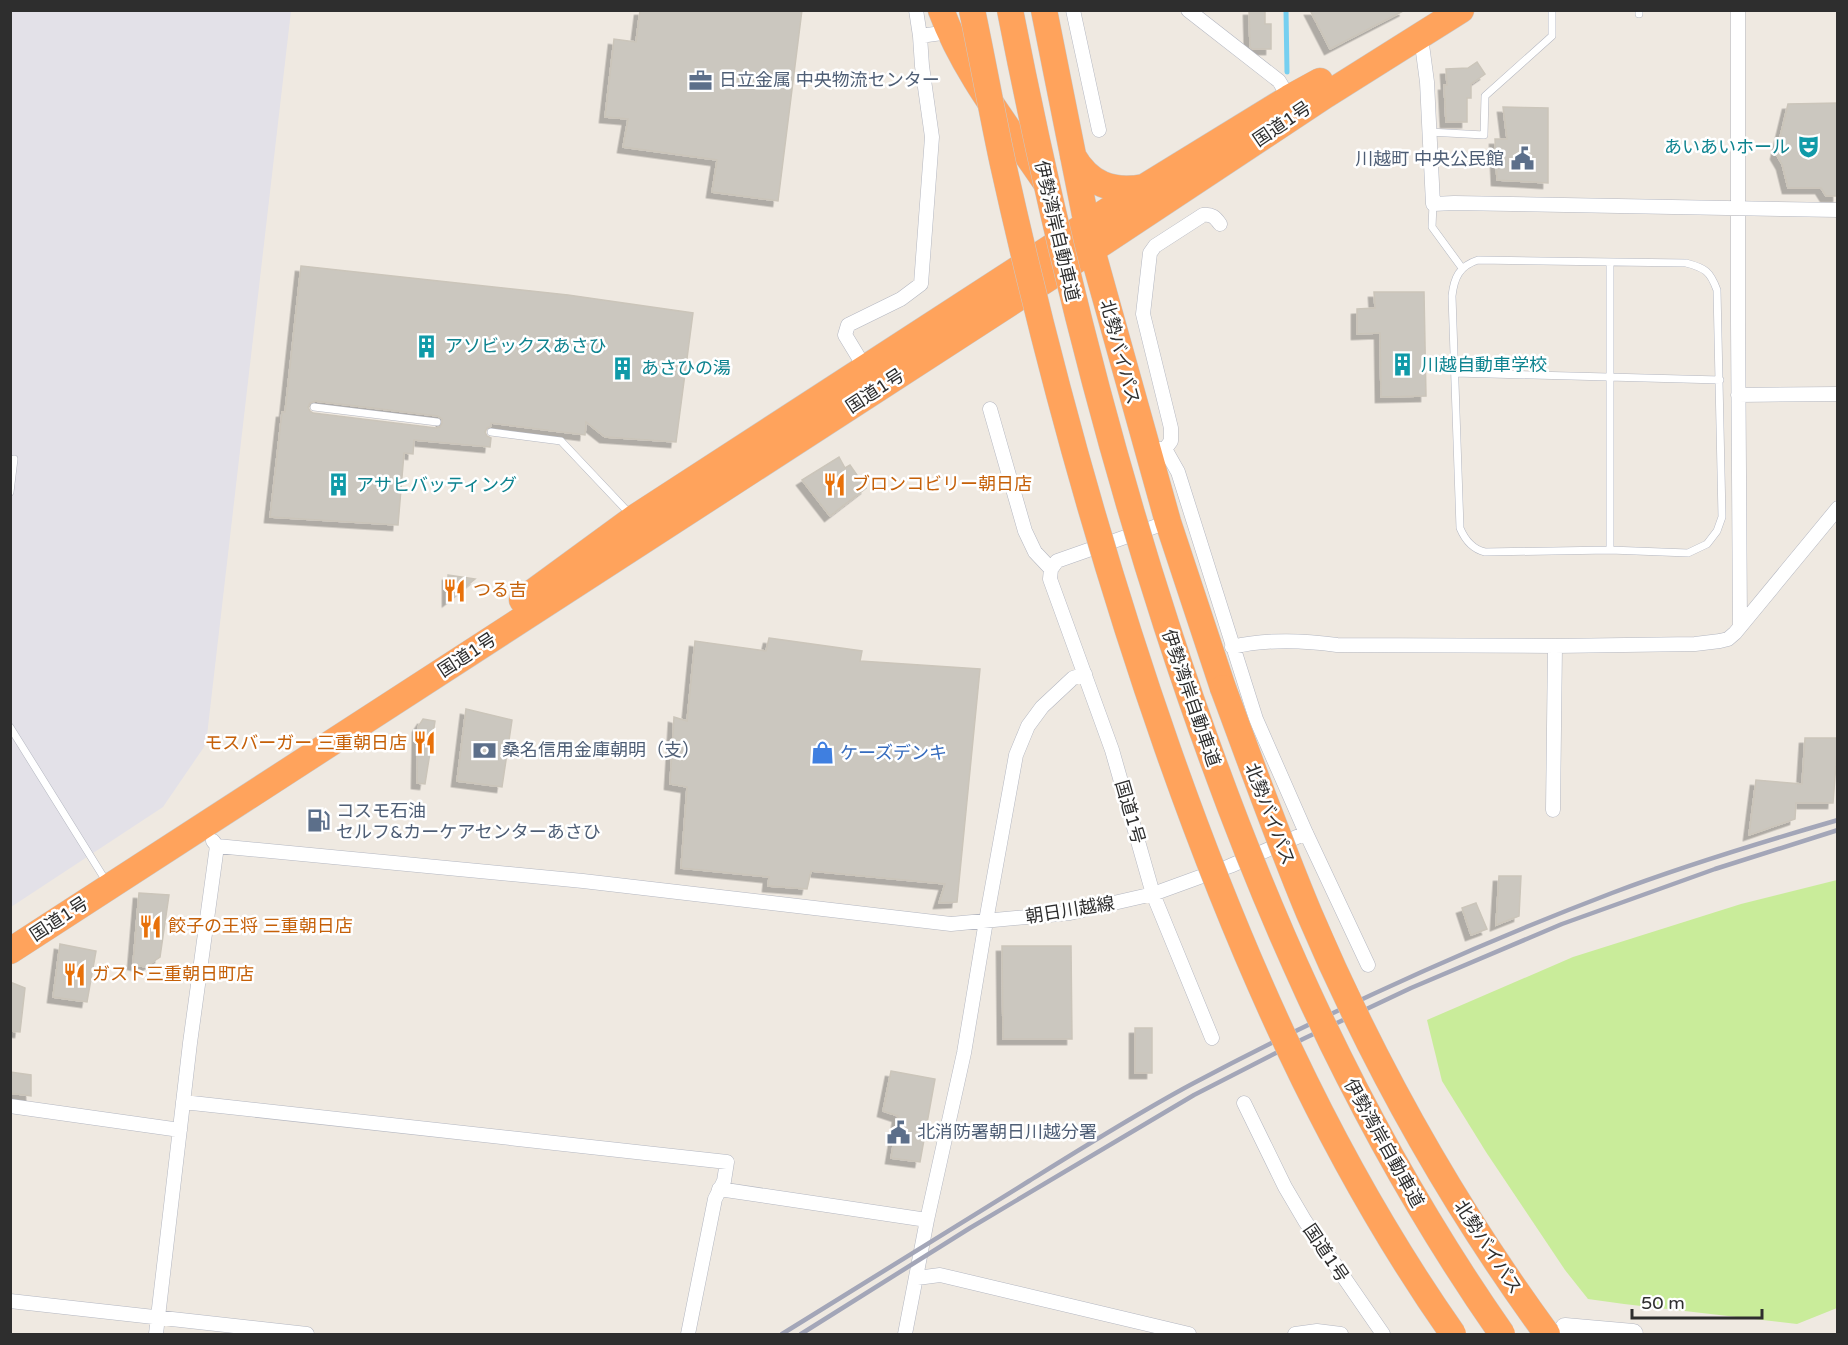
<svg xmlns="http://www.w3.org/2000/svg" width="1848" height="1345" viewBox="0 0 1848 1345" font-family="'Varela Round','Noto Sans JP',sans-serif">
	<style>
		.industrial { fill: #e3e1e8 }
		.pitch { fill: #c9ec9a }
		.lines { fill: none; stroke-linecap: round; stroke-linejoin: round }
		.stream { stroke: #75cff0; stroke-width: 5 }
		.building { fill: #cbc7bf; stroke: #cbc5ba; stroke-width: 1.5; fill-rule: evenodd; filter: url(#shadow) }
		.lane-casing { stroke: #b4b7c1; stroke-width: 8 }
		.street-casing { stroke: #b4b7c1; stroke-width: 15 }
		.secondary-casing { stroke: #b4b7c1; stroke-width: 21 }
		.highway-casing { stroke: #c9c9c9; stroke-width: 27 }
		.lane { stroke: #fff; stroke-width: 7 }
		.street { stroke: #fff; stroke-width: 14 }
		.secondary { stroke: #fff; stroke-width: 20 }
		.highway { stroke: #ffa35c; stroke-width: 26 }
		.rail { stroke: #a3a6b8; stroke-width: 4.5 }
		.highway-bridge-casing { stroke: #c9c9c9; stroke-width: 27; stroke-linecap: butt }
		.highway-bridge { stroke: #ffa35c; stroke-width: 26 }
		.labels { text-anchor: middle; stroke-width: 5; stroke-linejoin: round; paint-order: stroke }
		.service-label { font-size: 18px; fill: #4e5e75; stroke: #fff; text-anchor: start }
		.street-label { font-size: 18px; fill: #2e2e2e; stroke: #fff }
		.culture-label { font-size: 18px; fill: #0d838f; stroke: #fff; text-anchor: start }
		.food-label { font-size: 18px; fill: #c56008; stroke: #fff; text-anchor: start }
		.shop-label { font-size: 18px; fill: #366cbe; stroke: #fff; text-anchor: start }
	</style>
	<defs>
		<filter id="shadow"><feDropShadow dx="-5.5" dy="5.5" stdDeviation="0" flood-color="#0004"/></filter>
	</defs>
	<rect width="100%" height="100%" fill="#efe9e1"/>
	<path class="industrial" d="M11 11H291L206 744 163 807 11 907Z"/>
	<path class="pitch" d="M1837 880V1308L1797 1324 1624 1304 1588 1299 1565 1270 1486 1152 1442 1081 1427 1020 1573 957 1741 904Z"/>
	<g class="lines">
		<path class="stream" d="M1286 10 1287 72"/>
	</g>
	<path class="building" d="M640 10H802L778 201 712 192 717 160 623 147 628 119 605 117 614 39 636 42Z
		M1249 10H1265V24H1271V49H1253L1250 47Z
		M1310 10H1405L1330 49Z
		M1477 62 1485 74 1471 84V98H1467V122H1446L1444 85H1447L1446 69 1468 68Z
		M1838 103V196H1826L1821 188H1788L1782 164 1776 154 1788 104Z
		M1503 107 1548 108V183L1497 180 1495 139H1507Z
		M301 266 568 295 693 313 676 442 605 437 586 422 585 435 491 423V426L487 428 485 432 487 436 491 438 490 447 414 440 413 454 404 453 398 525 270 517 282 412H285ZM315 401 438 416 442 419V423L440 427 436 428 313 413 310 411 308 407 310 403Z
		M1374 292H1424L1426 396 1381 397 1380 333 1357 334V309L1375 308Z
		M839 457 845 468 850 465 866 488 830 516 802 480Z
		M448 575 475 579 448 601Z
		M769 638 862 651 860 661 980 669 957 902 939 903 945 884 811 871 807 889 768 886 769 877 681 868 687 787 670 784 674 717 687 721 695 641 766 651Z
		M466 709 512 720 502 787 457 781Z
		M423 719 435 721 425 784 417 783 418 727Z
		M1805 738H1838L1833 803H1796L1795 819 1749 835 1756 780 1802 784Z
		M1499 876H1521L1519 916 1496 925Z
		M139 893 169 895 160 957 145 967 133 964Z
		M1476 903 1487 929 1471 935 1462 908Z
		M60 944 96 951 87 1002 53 997Z
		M1002 946H1071L1072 1039H1003Z
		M10 982 25 988 20 1032 10 1031Z
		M1135 1028H1152V1073H1135Z
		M891 1071 935 1079 920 1162 891 1158 898 1116 883 1111Z
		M10 1072 31 1075V1096L10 1093Z"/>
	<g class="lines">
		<defs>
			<path id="lane" d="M1639 10V14
				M1429 132 1484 135 1485 96 1552 36V10
				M1433 204 1432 227 1462 268
				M1478 260 1686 263C1705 268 1710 271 1717 290L1722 517 1717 531 1707 544 1688 553 1610 550 1485 552C1472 549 1465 540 1460 528L1452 296C1454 278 1459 266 1478 260Z
				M1455 373 1720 380
				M314 407 437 422
				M491 432 561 441 630 514
				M10 492 14 459
				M1610 550V262
				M10 727 106 881"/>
			<path id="street" d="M1073 10 1099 130
				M1188 10 1279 81 1289 98
				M1738 10V322L1740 626
				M920 36 949 32
				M1421 37 1427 82 1433 204 1454 203 1838 210
				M865 368 845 335 848 325 901 299 921 284 932 137 922 66 920 36 916 10
				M1738 395 1838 394
				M990 409 1025 531 1035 552 1051 569
				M1146 449H1165L1178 472 1256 719 1306 833 1368 965
				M1165 449 1171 441V428L1143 314 1150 253 1155 246 1203 215C1212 214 1215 217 1220 224
				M1168 522 1057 561 1051 569 1050 579 1112 750 1153 894 1212 1038
				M1232 647C1266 639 1302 640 1337 645L1555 646 1695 644 1720 641 1728 639 1735 633 1838 508
				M1553 810 1555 646
				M217 846 583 881 951 924 1070 913 1153 894 1230 866 1306 833
				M183 1102 727 1162 724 1181 715 1199 688 1334
				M1244 1103 1285 1187 1305 1221 1383 1334
				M10 1106 180 1130
				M719 1189 927 1220
				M917 1278 940 1275 1189 1334
				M10 1301 307 1334
				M156 1334 190 1043 217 846 213 841
				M905 1334 927 1220 964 1053 986 921 1016 755 1028 726 1042 707 1073 678 1085 674
				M1295 1334 1317 1331 1341 1334"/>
			<path id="secondary" d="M1565 1328 1633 1334"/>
			<path id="highway" d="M941 10C964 73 1009 128 1046 183
				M1044 10 1092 250 1168 522 1223 688
				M1073 156C1089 184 1112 193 1144 187
				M522 600 634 518 1144 187 1289 98 1320 81
				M10 951 1092 250 1326 95 1461 10"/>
		</defs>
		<use href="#lane" class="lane-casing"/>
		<use href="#street" class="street-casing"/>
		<use href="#secondary" class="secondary-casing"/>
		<use href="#highway" class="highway-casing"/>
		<use href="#lane" class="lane"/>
		<use href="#street" class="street"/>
		<use href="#secondary" class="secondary"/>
		<use href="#highway" class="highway"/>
		<path class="rail" d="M782 1334C864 1283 946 1232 1029 1181 1082 1148 1136 1114 1192 1084 1328 1012 1468 948 1612 893 1686 865 1762 842 1838 820
			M801 1334 970 1228 1194 1095 1303 1039 1411 988 1562 924 1715 869 1838 830"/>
		<defs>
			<path id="highway-bridge" d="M972 10C983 62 992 113 1003 164 1047 361 1100 556 1167 747 1239 952 1328 1156 1453 1334
				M1010 10C1051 219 1101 424 1167 627 1248 877 1351 1118 1502 1334
				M1223 688C1251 763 1278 839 1309 913 1372 1061 1452 1204 1547 1334"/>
		</defs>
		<use href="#highway-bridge" class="highway-bridge-casing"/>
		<use href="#highway-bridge" class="highway-bridge"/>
	</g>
	<defs>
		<symbol id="office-bare" viewBox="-9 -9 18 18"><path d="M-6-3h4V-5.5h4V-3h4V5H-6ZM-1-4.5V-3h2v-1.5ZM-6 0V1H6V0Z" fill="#5c6f8a" stroke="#fff" stroke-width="2.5" paint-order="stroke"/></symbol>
		<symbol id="theatre-bare" viewBox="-9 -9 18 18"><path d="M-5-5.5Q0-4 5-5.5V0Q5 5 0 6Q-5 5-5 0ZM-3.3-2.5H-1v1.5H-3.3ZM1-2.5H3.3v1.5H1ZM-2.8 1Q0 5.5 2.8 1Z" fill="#0f9aa8" stroke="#fff" stroke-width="2.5" paint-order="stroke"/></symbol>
		<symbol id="civic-bare" viewBox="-9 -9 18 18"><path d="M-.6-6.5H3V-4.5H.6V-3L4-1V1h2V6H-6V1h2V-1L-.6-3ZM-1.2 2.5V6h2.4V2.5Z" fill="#5c6f8a" stroke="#fff" stroke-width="2.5" paint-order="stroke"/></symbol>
		<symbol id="building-bare" viewBox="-9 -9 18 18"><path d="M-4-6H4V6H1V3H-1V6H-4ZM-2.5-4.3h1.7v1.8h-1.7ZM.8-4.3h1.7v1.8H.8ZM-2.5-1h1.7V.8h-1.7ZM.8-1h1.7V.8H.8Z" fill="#0f9aa8" stroke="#fff" stroke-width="2.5" paint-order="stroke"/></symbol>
		<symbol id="restaurant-bare" viewBox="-9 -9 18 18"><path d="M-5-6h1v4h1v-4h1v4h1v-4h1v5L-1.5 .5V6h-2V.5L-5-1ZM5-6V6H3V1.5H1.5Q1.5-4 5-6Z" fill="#e8710a" stroke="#fff" stroke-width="2.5" paint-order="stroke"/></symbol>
		<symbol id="bank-bare" viewBox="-9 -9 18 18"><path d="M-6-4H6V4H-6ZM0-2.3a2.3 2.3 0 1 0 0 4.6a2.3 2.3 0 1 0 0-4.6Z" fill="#5c6f8a" stroke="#fff" stroke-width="2.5" paint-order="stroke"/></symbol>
		<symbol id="shop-bare" viewBox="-9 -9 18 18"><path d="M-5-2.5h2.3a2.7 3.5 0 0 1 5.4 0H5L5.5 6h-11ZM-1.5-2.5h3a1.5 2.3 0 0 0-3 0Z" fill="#3f7fe0" stroke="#fff" stroke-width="2.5" paint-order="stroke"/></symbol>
		<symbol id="fuel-bare" viewBox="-9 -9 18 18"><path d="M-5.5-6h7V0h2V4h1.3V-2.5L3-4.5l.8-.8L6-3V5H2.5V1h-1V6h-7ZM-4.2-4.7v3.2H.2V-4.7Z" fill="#5c6f8a" stroke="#fff" stroke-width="2.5" paint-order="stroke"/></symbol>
	</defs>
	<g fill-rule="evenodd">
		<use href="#office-bare" x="684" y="64" width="33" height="33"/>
		<use href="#theatre-bare" x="1792" y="130" width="33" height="33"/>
		<use href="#civic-bare" x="1506" y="142" width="33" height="33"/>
		<use href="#building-bare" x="410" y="330" width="33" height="33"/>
		<use href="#building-bare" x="1386" y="348" width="33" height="33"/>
		<use href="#building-bare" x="606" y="352" width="33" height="33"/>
		<use href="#restaurant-bare" x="818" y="468" width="33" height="33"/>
		<use href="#building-bare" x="322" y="468" width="33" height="33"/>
		<use href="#restaurant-bare" x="438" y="574" width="33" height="33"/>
		<use href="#restaurant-bare" x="408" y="726" width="33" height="33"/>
		<use href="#bank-bare" x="468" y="734" width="33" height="33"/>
		<use href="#shop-bare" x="806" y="736" width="33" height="33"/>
		<use href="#fuel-bare" x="302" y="804" width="33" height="33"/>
		<use href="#restaurant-bare" x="134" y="910" width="33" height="33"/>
		<use href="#restaurant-bare" x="58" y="958" width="33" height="33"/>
		<use href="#civic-bare" x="882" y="1116" width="33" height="33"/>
	</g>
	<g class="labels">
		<g class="service-label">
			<text x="719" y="86">日立金属 中央物流センター</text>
			<text x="1504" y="165" text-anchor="end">川越町 中央公民館</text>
			<text x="502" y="756">桑名信用金庫朝明（支）</text>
			<text x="336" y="817">コスモ石油<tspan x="336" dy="21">セルフ&amp;カーケアセンターあさひ</tspan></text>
			<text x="917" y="1138">北消防署朝日川越分署</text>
		</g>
		<g class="street-label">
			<text transform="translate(1282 124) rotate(-34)" y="6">国道1号</text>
			<text transform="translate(1057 231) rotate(77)" y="6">伊勢湾岸自動車道</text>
			<text transform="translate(1120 352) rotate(75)" y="6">北勢バイパス</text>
			<text transform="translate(875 391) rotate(-33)" y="6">国道1号</text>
			<text transform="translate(467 655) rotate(-33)" y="6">国道1号</text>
			<text transform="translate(1191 698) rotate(71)" y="6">伊勢湾岸自動車道</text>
			<text transform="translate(1130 812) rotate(74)" y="6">国道1号</text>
			<text transform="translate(1270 814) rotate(69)" y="6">北勢バイパス</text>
			<text transform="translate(1070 910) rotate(-9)" y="6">朝日川越線</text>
			<text transform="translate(59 919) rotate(-33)" y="6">国道1号</text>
			<text transform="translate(1384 1143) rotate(61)" y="6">伊勢湾岸自動車道</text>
			<text transform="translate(1488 1247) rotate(57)" y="6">北勢バイパス</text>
			<text transform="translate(1326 1253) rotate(56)" y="6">国道1号</text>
		</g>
		<g class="culture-label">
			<text x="1790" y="153" text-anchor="end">あいあいホール</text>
			<text x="445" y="352">アソビックスあさひ</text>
			<text x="1421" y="371">川越自動車学校</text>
			<text x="641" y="374">あさひの湯</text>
			<text x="356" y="491">アサヒバッティング</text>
		</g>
		<g class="food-label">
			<text x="852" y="490">ブロンコビリー朝日店</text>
			<text x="473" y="596">つる吉</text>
			<text x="407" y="749" text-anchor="end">モスバーガー 三重朝日店</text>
			<text x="168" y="932">餃子の王将 三重朝日店</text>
			<text x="92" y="980">ガスト三重朝日町店</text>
		</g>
		<g class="shop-label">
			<text x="840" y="759">ケーズデンキ</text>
		</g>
	</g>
	<rect width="1848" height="1345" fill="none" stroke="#2e2e2e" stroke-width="24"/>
	<path d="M1632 1309v9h130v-9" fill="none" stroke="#2e2e2e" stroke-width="3"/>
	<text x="1641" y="1309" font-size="18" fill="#2e2e2e" stroke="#ffffff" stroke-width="4.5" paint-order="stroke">50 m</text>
</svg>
